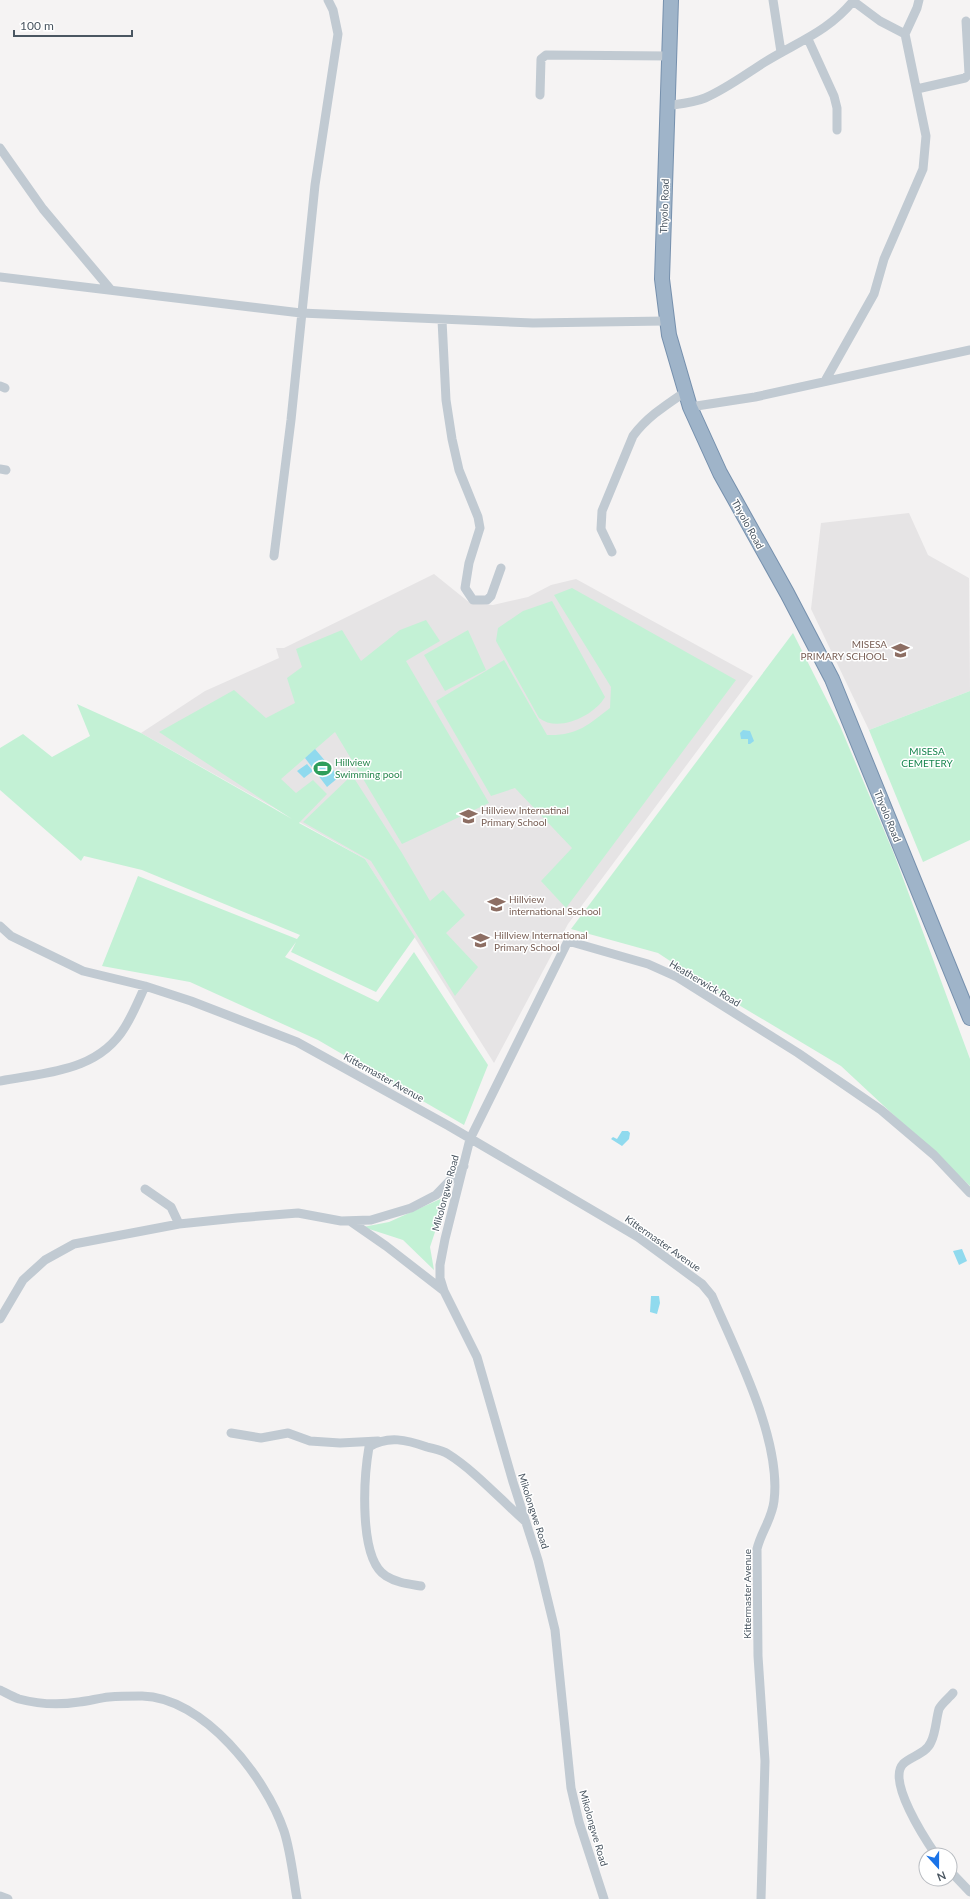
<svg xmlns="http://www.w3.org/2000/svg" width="970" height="1899" viewBox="0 0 970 1899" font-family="Lato,sans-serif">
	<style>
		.education { fill: #e6e4e5 }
		.green { fill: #c3f1d5 }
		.water { fill: #90daee }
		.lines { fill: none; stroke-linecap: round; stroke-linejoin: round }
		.trunk-casing { stroke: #7690ad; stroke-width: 16 }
		.minor { stroke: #c1cad2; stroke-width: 9 }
		.trunk { stroke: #9fb4c9; stroke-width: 14 }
		.labels { text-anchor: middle; stroke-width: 3; stroke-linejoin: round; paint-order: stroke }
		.street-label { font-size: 10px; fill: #4a5661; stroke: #fff }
		.education-label { font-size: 10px; fill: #785e54; stroke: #fff; text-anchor: start }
		.park-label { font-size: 10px; fill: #17864f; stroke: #fff }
		.leisure-label { font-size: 10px; fill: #27864d; stroke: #fff; text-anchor: start }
	</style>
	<rect width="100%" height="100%" fill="#f5f3f3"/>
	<path class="education" d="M909 513 928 555 969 578 970 691 869 730 811 609 821 523Z
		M434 574 470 603 493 605 528 597 551 585 576 579 753 676 568 924 494 1063 365 859 141 733 205 691 279 658 276 648H284Z"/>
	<path class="green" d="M572 588 736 680 566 908 541 881 572 848 515 788 491 796 436 701 504 660 547 735C577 736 588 725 610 708L611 687 554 595Z
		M552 601 605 697C594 716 558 733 539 718L496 641 498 628 523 611Z
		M426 620 440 641 406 661 489 803 402 844 335 732 281 779 296 793 313 780 327 794 299 823 365 859 415 937 376 992 291 952 296 942 285 957 378 1002 414 952 488 1065 464 1125 318 1040 190 982 102 966 138 876 297 939 300 935 142 870 84 856 81 861 0 790V748L23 734 52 757 90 736 77 704 141 733 292 819 159 732 234 690 266 718 295 703 287 678 302 667 296 649 342 630 361 661 400 630Z
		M468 630 486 670 445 691 424 655Z
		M793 633 840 726 894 854 970 1059V1186L841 1066 722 995 658 953 571 929Z
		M970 691V840L923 862 869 730Z
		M352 775 402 853 430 901 443 890 465 915 446 933 478 967 455 996 371 861 303 822Z
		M447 1196 430 1247 434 1270 403 1240 363 1227 389 1222Z"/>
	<path class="water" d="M743 730 750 731 754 741 750 744H748V739H741L740 733Z
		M315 749 339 777 327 787 305 758Z
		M307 764 313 771 304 778 297 771Z
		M622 1131H628L630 1133 629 1139 622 1146 611 1139 613 1137 617 1139Z
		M962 1249 967 1261 959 1265 953 1251Z
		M651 1296H659L660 1303 657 1314 650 1312Z"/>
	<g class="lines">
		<defs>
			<path id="trunk" d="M671 0 662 279 669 335 690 407 720 473 787 593 832 679 970 1018"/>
		</defs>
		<use href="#trunk" class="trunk-casing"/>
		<path class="minor" d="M773 0 781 52
			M853 1 880 21 905 34
			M808 39 834 96 837 108V130
			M917 89 965 78 969 74 966 21
			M540 95 541 59 546 55 669 56
			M666 106C679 104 693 103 705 98 726 89 746 74 765 62 799 41 828 32 854 0
			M0 148 43 209 111 290
			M0 277 301 313 533 323 665 321
			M442 320 446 400 452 439 459 470 478 517 480 528 469 563 465 588 473 600H487L491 596 501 568
			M825 381 874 294 884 259 923 169 926 136 905 34 917 8 919 0
			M0 386 5 388
			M690 407 755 397 970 350
			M0 469 6 470
			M612 552 601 529 602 511 633 436C647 417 666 405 685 392
			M274 556 291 420 315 185 338 34 333 10 328 0
			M0 926 11 936 83 971 145 986 191 1001 297 1042 449 1126 638 1237 702 1284 712 1296C736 1352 782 1440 774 1501 772 1519 761 1532 757 1549L758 1656 765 1761 761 1899
			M0 1081C46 1072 98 1072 125 1027 133 1014 139 1000 145 986
			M145 1189 171 1207 179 1224
			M350 1221 386 1246 444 1291
			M0 1319 23 1280 45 1260 74 1244 179 1224 237 1218 298 1213 341 1221 371 1220 411 1208 436 1195 464 1166
			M231 1433 261 1438 288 1433 310 1441 340 1443 378 1441
			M421 1586C409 1584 397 1583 386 1576 358 1559 364 1476 369 1447 388 1435 407 1440 427 1447 434 1449 442 1450 448 1454 474 1470 502 1501 526 1522
			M0 1690C6 1693 13 1697 19 1699 38 1704 60 1705 79 1702 89 1701 99 1698 109 1697 120 1696 131 1696 142 1696 203 1697 266 1777 284 1831 291 1853 293 1876 297 1899
			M936 1855C925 1839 887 1781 903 1764 911 1756 926 1754 931 1742 936 1732 936 1719 939 1709 941 1704 949 1698 953 1693
			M950 1871 970 1892
			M0 1896 8 1899
			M604 1899 579 1822 571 1788 555 1630 538 1560 513 1482 477 1357 444 1291 440 1278V1265L445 1239 470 1139 568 941 648 964 677 977 798 1053 881 1110 934 1155 970 1193"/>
		<use href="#trunk" class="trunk"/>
	</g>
	<defs>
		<symbol id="school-bare" viewBox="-9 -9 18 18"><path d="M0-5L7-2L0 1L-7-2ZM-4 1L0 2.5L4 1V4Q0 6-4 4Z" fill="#8d6e63" stroke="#fff" stroke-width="2.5" paint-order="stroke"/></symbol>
		<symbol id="stadium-bare" viewBox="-9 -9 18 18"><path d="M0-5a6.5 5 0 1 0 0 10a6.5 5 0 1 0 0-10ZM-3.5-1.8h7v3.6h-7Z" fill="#2e9e5b" stroke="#fff" stroke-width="2.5" paint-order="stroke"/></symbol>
	</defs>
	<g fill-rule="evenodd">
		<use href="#school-bare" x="888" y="638" width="25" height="25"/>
		<use href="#stadium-bare" x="310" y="756" width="25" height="25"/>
		<use href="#school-bare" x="456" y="804" width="25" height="25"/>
		<use href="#school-bare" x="484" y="892" width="25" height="25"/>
		<use href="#school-bare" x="468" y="928" width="25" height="25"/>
	</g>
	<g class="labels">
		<g class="street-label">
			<text transform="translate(664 206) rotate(-88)" y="4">Thyolo Road</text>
			<text transform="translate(748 524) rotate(61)" y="4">Thyolo Road</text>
			<text transform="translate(888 816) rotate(68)" y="4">Thyolo Road</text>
			<text transform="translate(705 983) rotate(31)" y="4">Heatherwick Road</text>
			<text transform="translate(384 1077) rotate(29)" y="4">Kittermaster Avenue</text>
			<text transform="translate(445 1193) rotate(-75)" y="4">Mikolongwe Road</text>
			<text transform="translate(663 1243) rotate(35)" y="4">Kittermaster Avenue</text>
			<text transform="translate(534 1511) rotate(72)" y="4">Mikolongwe Road</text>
			<text transform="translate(747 1594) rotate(-90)" y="4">Kittermaster Avenue</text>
			<text transform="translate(594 1828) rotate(74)" y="4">Mikolongwe Road</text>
		</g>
		<g class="education-label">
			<text x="887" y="648" text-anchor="end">MISESA<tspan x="887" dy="12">PRIMARY SCHOOL</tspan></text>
			<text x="481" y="814">Hillview Internatinal<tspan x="481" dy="12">Primary School</tspan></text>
			<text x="509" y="903">Hillview<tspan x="509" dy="12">international Sschool</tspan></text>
			<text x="494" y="939">Hillview International<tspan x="494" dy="12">Primary School</tspan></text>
		</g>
		<g class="park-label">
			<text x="927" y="755">MISESA<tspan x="927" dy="12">CEMETERY</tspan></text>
		</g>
		<g class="leisure-label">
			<text x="335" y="766">Hillview<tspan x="335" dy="12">Swimming pool</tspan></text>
		</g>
	</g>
	<g transform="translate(938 1867) rotate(159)"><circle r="19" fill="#ffffff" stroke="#b7bbc0"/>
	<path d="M0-3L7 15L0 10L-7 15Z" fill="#1a73e8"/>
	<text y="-6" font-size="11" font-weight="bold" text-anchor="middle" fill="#4a5661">N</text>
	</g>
	<path d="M14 30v6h118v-6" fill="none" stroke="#4a5661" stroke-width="2"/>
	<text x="20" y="30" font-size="12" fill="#4a5661" stroke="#ffffff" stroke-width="3" paint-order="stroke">100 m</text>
</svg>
